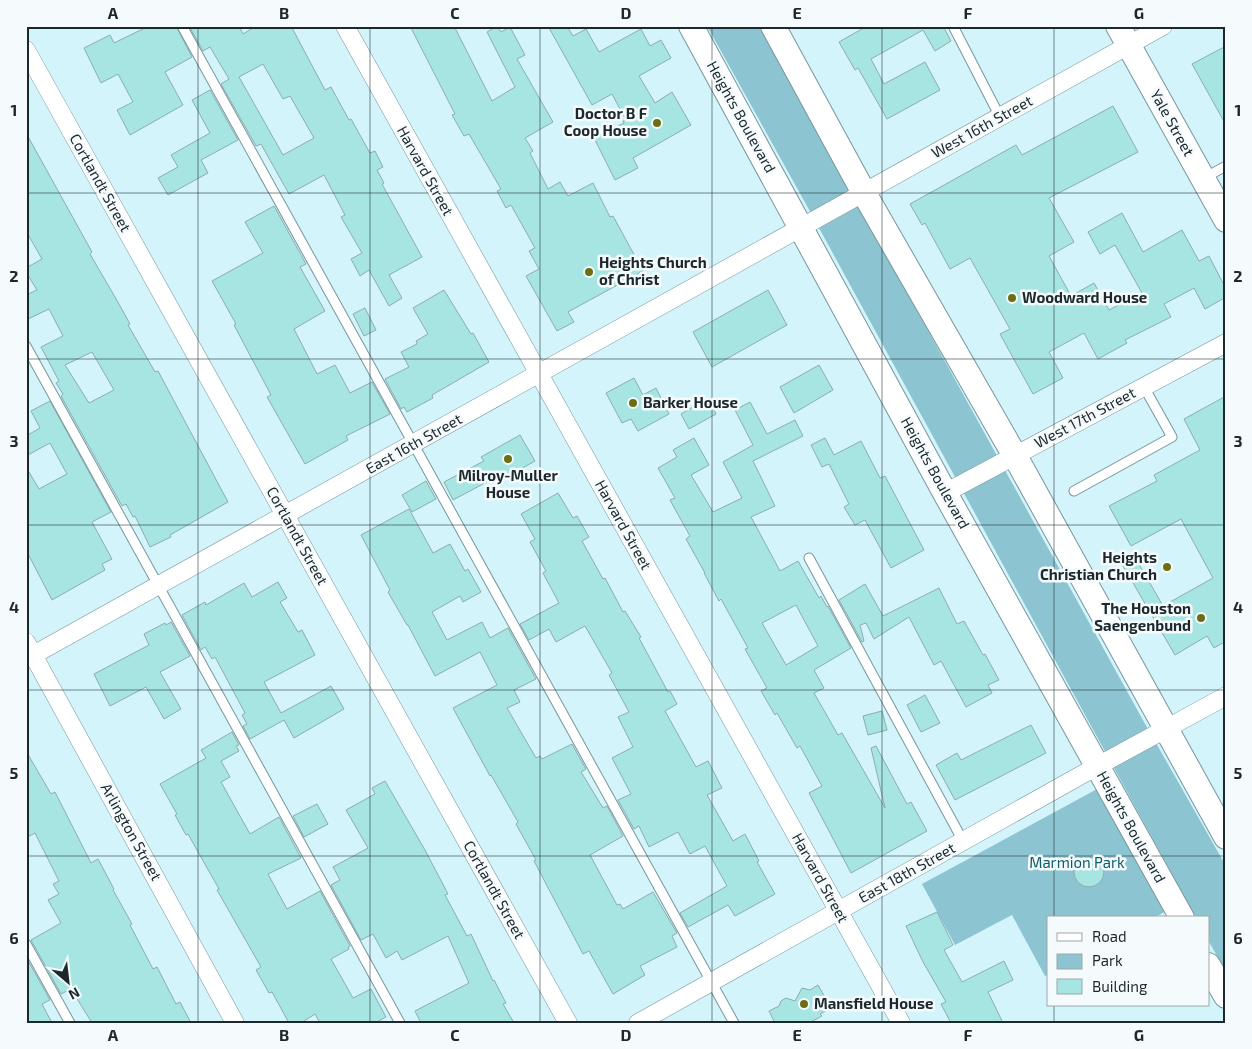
<svg xmlns="http://www.w3.org/2000/svg" width="1252" height="1049" viewBox="0 0 1252 1049" font-family="'Exo 2',sans-serif">
	<style>
		.green { fill: #8dc4d1 }
		.building { fill: #a7e5e2; stroke: #8cadac; fill-rule: evenodd }
		.lines { fill: none; stroke-linecap: round; stroke-linejoin: round }
		.lane-casing { stroke: #77969d; stroke-width: 11 }
		.street-casing { stroke: #77969d; stroke-width: 19 }
		.secondary-casing { stroke: #77969d; stroke-width: 26 }
		.lane { stroke: #fff; stroke-width: 9 }
		.street { stroke: #fff; stroke-width: 18 }
		.secondary { stroke: #fff; stroke-width: 24 }
		.grid { fill: none; stroke: #1c282b; stroke-width: 1; stroke-opacity: 0.55 }
		.poi-dot { fill: #6b6f13; stroke: #f5fbfd; stroke-width: 2 }
		.labels { text-anchor: middle; stroke-width: 5; stroke-linejoin: round; paint-order: stroke }
		.poi-label { font-size: 15px; font-weight: bold; fill: #1c282b; stroke: #f5fbfd; text-anchor: start }
		.street-label { font-size: 15px; fill: #1c282b; stroke: #f5fbfd }
		.park-label { font-size: 15px; fill: #0c5d6c; stroke: #f5fbfd }
		.neatline { fill: none; stroke: #1c282b; stroke-width: 2 }
		.grid-label { font-size: 16px; text-anchor: middle; font-weight: bold; fill: #1c282b }
	</style>
	<rect width="100%" height="100%" fill="#d3f4fb"/>
	<path class="green" d="M707 26H760L1144 722 1226 866V972L1208 940V918H1196L807 206Z
		M1099 788 1166 911 1154 918H1048V975L1045 976 1012 915 955 945 922 884Z"/>
	<path class="building" d="M149 26H176L192 57 165 72 183 105 130 135 117 110 133 102 118 74 101 83 84 48 110 35 114 43Z
		M189 26H239L243 34 256 26H291L325 90 331 87 349 120 351 119 370 153 375 151 383 167 377 170 384 183 382 184 422 257 389 275 402 298 389 306 369 270 360 276 351 259 362 253 341 217 345 215 324 175 289 194 261 144 256 146 221 84 229 79 210 47 203 51ZM263 64 283 99 290 96 314 138 283 155 239 77Z
		M410 26H454L492 101 515 87 487 32 497 26 501 32 510 27 525 55 517 59 553 122 525 138 533 151 530 153 548 189 560 182 568 196 593 183 610 217 613 216 643 271 568 312 574 322 557 331 526 276 539 269 529 251 535 248 511 205 506 208 497 191 501 189 469 134 464 136 452 115 455 114Z
		M548 26H567L573 36 586 29 599 52 641 29 650 46 661 40 671 58 639 76 655 103 672 92 691 125 633 158 638 168 615 180 594 138 624 123 623 121 626 120 612 94 592 105Z
		M867 26H943L951 41 935 51 923 30 871 59 884 84 925 62 940 90 887 119 858 68 855 70 839 42Z
		M1226 46V125L1192 64Z
		M210 90 238 140 201 160 208 173 168 195 158 178 178 167 171 155 210 133 192 100Z
		M1113 106 1138 152 1049 198 1074 242 1049 256 1071 296 1094 283 1109 310 1142 293 1115 245 1100 254 1088 232 1122 213 1143 252 1182 230 1199 261 1209 256 1226 289V297L1205 309 1194 288 1164 304 1171 317 1125 340 1127 343 1098 359 1084 333 1049 352 1063 378 1033 394 1000 334 1010 329 970 258 950 269 925 223 922 225 910 204 1016 145 1022 155Z
		M26 133 92 252 90 254 115 297 130 324 128 325 155 372 158 371 228 502 170 535 171 537 150 547 135 516 133 517 126 504 122 506 61 396 63 394 56 383 59 381 41 347 63 336 49 309 26 320V295L37 290 26 272V268L42 259 26 231ZM92 352 114 390 89 403 65 365Z
		M274 206 306 264 300 267 325 311 294 329 317 374 335 365 350 393 372 382 390 414 346 436 348 440 305 464 267 397 271 395 234 325 236 324 212 281 263 253 245 222Z
		M444 290 471 334 473 333 489 362 432 395 433 398 407 412 404 407 401 409 385 379 409 367 401 352 417 344 416 341 428 334 413 308Z
		M768 290 787 325 712 367 693 332Z
		M365 308 376 330 364 336 353 314Z
		M819 365 833 390 794 413 780 387Z
		M634 378 643 395 656 388 669 414 638 431 631 419 622 423 606 393Z
		M1226 396V641L1214 648 1207 636 1175 655 1122 564 1135 557 1163 606 1213 578 1181 519 1131 546 1109 506 1157 481 1154 475 1200 450 1184 419Z
		M708 398 716 414 689 429 681 414Z
		M50 401 111 512 92 522 112 559 102 564 105 570 52 600 26 550V467L39 489 67 474 50 443 26 456V436L40 428 31 411Z
		M750 402 767 434 795 420 803 436 753 461 775 506 751 517 780 571 798 561 819 598 821 596 827 607 828 606 851 648 814 670 824 688 814 693 838 735 842 733 885 808 871 748 876 746 907 804 911 802 927 831 851 873 809 793 822 786 800 746 797 748 777 713 775 715 761 691 767 688 745 649 748 648 721 599 719 601 704 573H705L686 539 690 536 670 500 675 498 658 468 677 457 673 450 694 438 709 465 691 475 713 512 742 498 723 462 753 445 735 410ZM796 605 818 646 786 665 762 623Z
		M520 435 535 461 496 483 494 478 453 500 444 482 484 461 481 457Z
		M825 438 834 455 861 441 880 478 885 476 924 550 891 568 865 520 855 525 844 507 849 504 829 464 822 467 811 445Z
		M426 481 436 499 412 512 402 495Z
		M558 493 573 518 577 516 589 537 582 541 603 579 605 578 623 612 625 611 641 637 639 638 668 692 670 691 677 704 665 711 696 767 708 761 722 788 707 795 733 841 745 834 759 861 757 862 775 894 735 916 728 905 688 927 680 913 727 886 705 846 690 854 678 832 649 847 639 826 634 829 618 800 631 794 612 758 633 747 618 717 629 712 609 675 612 673 585 626 556 642 549 629 529 640 520 624 559 603 543 573 546 571 530 542 535 539 521 514Z
		M409 509 433 553 450 544 465 571 468 569 481 592 463 602 460 596 432 612 447 640 482 622 490 638 508 628 536 679 514 690 520 702 507 708 536 758 540 756 542 759 572 744 586 769 581 772 603 808 607 806 623 836 590 855 617 905 620 904 623 909 653 892 677 933 672 936 677 947 640 966 645 975 613 994 589 951 583 954 534 861 536 860 516 824 518 822 491 775 490 776 453 708 497 685 480 652 435 676 408 625H407L388 592 390 590 361 535Z
		M278 582 287 598 280 602 298 632 302 630 315 655 264 682 281 713 331 686 344 709 294 738 284 720 250 739 243 726 247 724 242 715 245 713 215 657 212 659 205 647 201 650 182 615 205 602 206 605 244 583 252 597Z
		M865 584 883 616 939 588 957 624 964 621 983 655 985 654 999 680 988 685 992 693 966 707 941 661 934 665 909 617 874 639 866 623 860 625 864 641 862 642 839 600Z
		M171 622 190 656 160 672 181 709 164 719 146 687 110 706 94 674 149 645 144 634 165 623 166 625Z
		M925 695 940 723 921 732 907 705Z
		M882 711 887 730 868 735 863 716Z
		M1031 725 1046 753 955 800 936 765 957 753 961 760Z
		M232 732 239 745 236 746 239 751 221 761 230 777 221 782 250 834 279 817 301 858 268 874 287 909 320 891 350 946 348 947 349 949 331 959 353 998 371 989 386 1017 375 1023H320L315 1014 301 1023H289L272 992 269 993 256 970 261 967 217 890 219 889 188 834 186 835 175 815 177 814 160 784 206 758 201 750Z
		M26 751 51 794 55 792 91 863 98 859 114 889 113 890 132 924 130 925 153 969 157 967 176 1004 180 1002 191 1023H92L71 989 61 994 31 940 61 923 48 900 59 894 53 884 59 881 35 833 26 838Z
		M385 781 425 850 448 894 445 895 467 936 471 934 493 981 494 980 506 1003 503 1004 514 1023H421L415 1011 469 983 448 936 402 960 397 951 386 958 373 934 361 940 331 885 340 880 333 867 368 848 346 810 375 794 372 788Z
		M317 804 328 824 304 837 293 816Z
		M1074 872a15 15 0 1 1 30 0a15 15 0 1 1-30 0Z
		M937 912 953 945 944 950 962 982 1004 961 1013 980 988 992 1003 1023H951L941 1004 946 1002 923 962 906 926Z
		M26 957 50 1000 42 1004 52 1023H26Z
		M818 985 831 1008 820 1014 822 1016 809 1023H775L769 1011 779 1006 781 1001 786 998 795 1001 802 988 810 990Z"/>
	<g class="lines">
		<defs>
			<path id="lane" d="M182 26 734 1023
				M953 26 1000 117
				M1204 178 1226 166
				M26 346 400 1023
				M1074 491 1172 437 1144 387
				M809 558 963 841
				M26 944 70 1023"/>
			<path id="street" d="M345 26 901 1023
				M26 50 568 1023
				M945 493 1226 343
				M26 642 235 1023
				M26 659 1163 26
				M638 1023 1083 774 1226 696"/>
			<path id="secondary" d="M691 26 945 493 1182 918
				M773 26 864 193 1015 456 1226 837
				M1118 26 1226 220
				M1208 965 1226 996"/>
		</defs>
		<use href="#lane" class="lane-casing"/>
		<use href="#street" class="street-casing"/>
		<use href="#secondary" class="secondary-casing"/>
		<use href="#lane" class="lane"/>
		<use href="#street" class="street"/>
		<use href="#secondary" class="secondary"/>
	</g>
	<path class="grid" d="M198 26V1023M370 26V1023M540 26V1023M712 26V1023M882 26V1023M1054 26V918M26 193H1226M26 359H1226M26 525H1226M26 690H1226M26 856H1226M1054 1005V1023"/>
	<g class="poi-dot">
		<circle cx="657" cy="123" r="5"/>
		<circle cx="589" cy="272" r="5"/>
		<circle cx="1012" cy="298" r="5"/>
		<circle cx="633" cy="403" r="5"/>
		<circle cx="508" cy="459" r="5"/>
		<circle cx="1167" cy="567" r="5"/>
		<circle cx="1201" cy="618" r="5"/>
		<circle cx="804" cy="1004" r="5"/>
	</g>
	<g class="labels">
		<g class="poi-label">
			<text x="647" y="119" text-anchor="end">Doctor B F<tspan x="647" dy="17">Coop House</tspan></text>
			<text x="599" y="268">Heights Church<tspan x="599" dy="17">of Christ</tspan></text>
			<text x="1022" y="303">Woodward House</text>
			<text x="643" y="408">Barker House</text>
			<text x="508" y="481" text-anchor="middle">Milroy-Muller<tspan x="508" dy="17">House</tspan></text>
			<text x="1157" y="563" text-anchor="end">Heights<tspan x="1157" dy="17">Christian Church</tspan></text>
			<text x="1191" y="614" text-anchor="end">The Houston<tspan x="1191" dy="17">Saengenbund</tspan></text>
			<text x="814" y="1009">Mansfield House</text>
		</g>
		<g class="street-label">
			<text transform="translate(741 117) rotate(61)" y="5">Heights Boulevard</text>
			<text transform="translate(1172 123) rotate(61)" y="5">Yale Street</text>
			<text transform="translate(982 127) rotate(-29)" y="5">West 16th Street</text>
			<text transform="translate(425 171) rotate(61)" y="5">Harvard Street</text>
			<text transform="translate(100 183) rotate(61)" y="5">Cortlandt Street</text>
			<text transform="translate(1085 418) rotate(-28)" y="5">West 17th Street</text>
			<text transform="translate(414 444) rotate(-29)" y="5">East 16th Street</text>
			<text transform="translate(935 473) rotate(61)" y="5">Heights Boulevard</text>
			<text transform="translate(623 525) rotate(61)" y="5">Harvard Street</text>
			<text transform="translate(297 536) rotate(61)" y="5">Cortlandt Street</text>
			<text transform="translate(1131 827) rotate(61)" y="5">Heights Boulevard</text>
			<text transform="translate(131 832) rotate(61)" y="5">Arlington Street</text>
			<text transform="translate(907 873) rotate(-29)" y="5">East 18th Street</text>
			<text transform="translate(820 878) rotate(61)" y="5">Harvard Street</text>
			<text transform="translate(494 890) rotate(61)" y="5">Cortlandt Street</text>
		</g>
		<g class="park-label">
			<text x="1077" y="868">Marmion Park</text>
		</g>
	</g>
	<rect width="1252" height="1049" fill="none" stroke="#f5fbfd" stroke-width="55"/>
	<rect x="1047" y="916" width="162" height="90" fill="#f5fbfd" stroke="#9ea7a9"/>
	<rect x="1057" y="933" width="25" height="8" fill="#ffffff" stroke="#9ea7a9"/>
	<text x="1092" y="942" font-size="15" fill="#1c282b">Road</text>
	<rect x="1057" y="954" width="25" height="15" fill="#8dc4d1" stroke="#9ea7a9"/>
	<text x="1092" y="966" font-size="15" fill="#1c282b">Park</text>
	<rect x="1057" y="979" width="25" height="15" fill="#a7e5e2" stroke="#9ea7a9"/>
	<text x="1092" y="992" font-size="15" fill="#1c282b">Building</text>
	<g transform="translate(68 982) rotate(152)" stroke="#f5fbfd" stroke-width="4" paint-order="stroke">
	<path d="M0-4L9 19L0 12L-9 19Z" fill="#1c282b"/>
	<text y="-8" font-size="14" font-weight="bold" text-anchor="middle" fill="#1c282b">N</text>
	</g>
	<rect x="28" y="28" width="1196" height="994" class="neatline"/>
	<g class="grid-label">
		<text x="113" y="19">A</text>
		<text x="284" y="19">B</text>
		<text x="455" y="19">C</text>
		<text x="626" y="19">D</text>
		<text x="797" y="19">E</text>
		<text x="968" y="19">F</text>
		<text x="1139" y="19">G</text>
		<text x="14" y="116">1</text>
		<text x="1238" y="116">1</text>
		<text x="14" y="282">2</text>
		<text x="1238" y="282">2</text>
		<text x="14" y="447">3</text>
		<text x="1238" y="447">3</text>
		<text x="14" y="613">4</text>
		<text x="1238" y="613">4</text>
		<text x="14" y="779">5</text>
		<text x="1238" y="779">5</text>
		<text x="14" y="944">6</text>
		<text x="1238" y="944">6</text>
		<text x="113" y="1041">A</text>
		<text x="284" y="1041">B</text>
		<text x="455" y="1041">C</text>
		<text x="626" y="1041">D</text>
		<text x="797" y="1041">E</text>
		<text x="968" y="1041">F</text>
		<text x="1139" y="1041">G</text>
	</g>
</svg>
